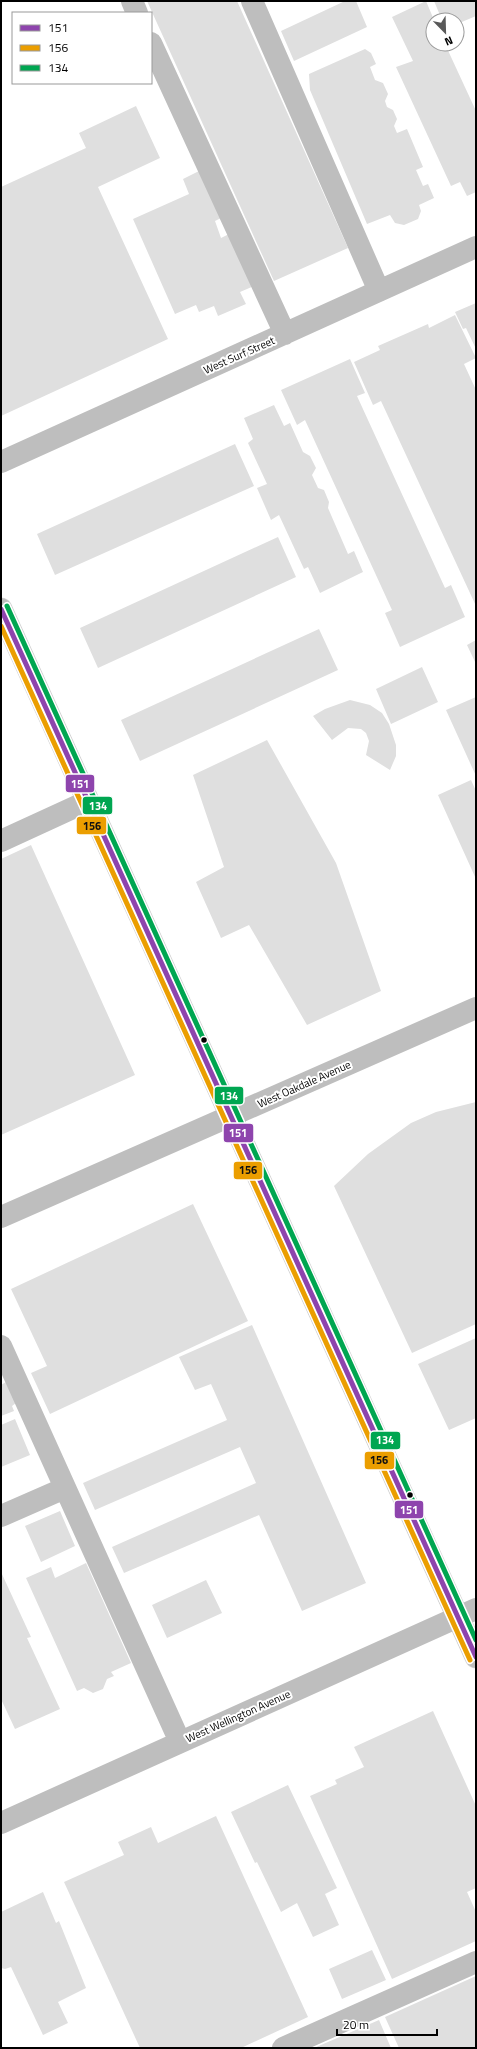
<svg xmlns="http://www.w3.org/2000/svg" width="477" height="2049" viewBox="0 0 477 2049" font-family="'Titillium Web',sans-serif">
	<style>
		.building { fill: #dfdfdf }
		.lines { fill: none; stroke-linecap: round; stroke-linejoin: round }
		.major-casing { stroke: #dbdbdb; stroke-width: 23 }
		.minor { stroke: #bebebe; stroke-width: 22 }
		.major { stroke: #bebebe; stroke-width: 22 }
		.bus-1-casing { stroke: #fff; stroke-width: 8 }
		.bus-2-casing { stroke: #fff; stroke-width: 8 }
		.bus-3-casing { stroke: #fff; stroke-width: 8 }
		.bus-1 { stroke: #8e44ad; stroke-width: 5 }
		.bus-2 { stroke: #eb9e00; stroke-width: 5 }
		.bus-3 { stroke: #00a651; stroke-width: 5 }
		.bus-dot { fill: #000; stroke: #fff; stroke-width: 1.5 }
		.labels { text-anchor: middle; stroke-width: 4; stroke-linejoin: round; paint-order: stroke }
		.street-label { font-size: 11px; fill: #000; stroke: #fff }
		.line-badge { stroke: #fff; stroke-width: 1.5 }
		.badge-label { font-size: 11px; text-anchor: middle; font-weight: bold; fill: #fff }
		.pale-badge-label { font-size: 11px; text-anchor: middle; font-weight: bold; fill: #111 }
	</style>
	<rect width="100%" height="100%" fill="#fff"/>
	<path class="building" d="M147 1H237L348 248 274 281Z
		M345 1H356L367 27 294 61 281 31Z
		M426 1 434 20 433 44H445L476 111V192L467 196 460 182 451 186 396 67 413 61 392 17Z
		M434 1H476V16L457 24V20H442Z
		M365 49 371 53 376 64 370 67 375 80 383 83 388 94 385 101 387 107 393 110 397 119 394 126 397 133 407 129 423 167 416 170 423 186 428 184 434 198 419 205 421 211 418 219 404 225 395 223 390 215 367 224 310 90 309 74Z
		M136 106 160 158 98 187 168 339 1 416V187L86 148 79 133Z
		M201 170 221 218 215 221 221 238 231 233 254 286 240 292 246 304 218 316 214 306 199 312 196 305 175 314 133 219 189 194 183 179Z
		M476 303V349L466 328 463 329 455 312Z
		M455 315 476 358 464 364 476 390V606L381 401 373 405 354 362 380 350 378 346 428 324 429 328Z
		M350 359 365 393 357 396 445 588 451 585 465 617 400 647 385 613 392 610 305 420 297 425 281 390Z
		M274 405 284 426 290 423 303 452 310 456 316 468 312 475 318 488 324 490 329 502 328 508 348 554 354 551 363 572 320 593 308 567 304 569 279 515 271 520 257 488 267 484 248 443 253 439 244 418Z
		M235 444 254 486 55 575 37 534Z
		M278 537 296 577 98 668 80 628Z
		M319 629 338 670 140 761 121 720Z
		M476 640V664L467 645Z
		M422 667 438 702 391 724 376 689Z
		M476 697V776L446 710Z
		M350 700 370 705 382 713 389 724 396 745V756L390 770 366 755 369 741 366 733 361 729 348 728 332 740 313 716 325 709Z
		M267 740 336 863 381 991 307 1025 249 925 221 938 196 882 224 867 193 775Z
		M471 780 476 791V879L438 795Z
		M31 845 135 1075 1 1135V859Z
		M476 1102V1324L412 1353 334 1186 368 1154 411 1123 436 1112Z
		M193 1204 248 1321 50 1414 31 1373 47 1366 11 1289Z
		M252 1325 366 1583 302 1611 259 1515 124 1573 112 1547 256 1483 240 1447 95 1510 83 1483 227 1420 211 1384 195 1390 179 1357Z
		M476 1338V1418L449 1430 418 1364Z
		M6 1382 16 1403 12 1406 14 1411 1 1416V1385Z
		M15 1419 30 1455 1 1467V1425Z
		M60 1511 75 1546 41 1562 25 1526Z
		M86 1563 131 1663 111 1672 114 1676 107 1679 103 1689 93 1693 84 1688 77 1691 26 1578 51 1567 55 1578Z
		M1 1572 31 1637 27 1638 60 1709 15 1729 1 1699Z
		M206 1580 222 1613 167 1638 152 1605Z
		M433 1711 476 1806V1888L467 1892 476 1912V1941L392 1979 310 1796 337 1784 335 1780 364 1767 354 1747Z
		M288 1785 337 1888 325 1894 339 1925 313 1937 297 1903 281 1912 257 1862 255 1863 231 1812Z
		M216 1816 308 2017 241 2048H140L64 1882 124 1855 118 1842 151 1827 158 1843Z
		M43 1892 56 1923 59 1921 86 1988 58 2002 68 2023 43 2035 11 1967 5 1969 1 1968V1912Z
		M372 1950 386 1980 342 1999 329 1969Z
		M476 1976V2048H399L385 2017Z
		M379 2020 391 2048H314Z"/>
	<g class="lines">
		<defs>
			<path id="major" d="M1 609 476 1657"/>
		</defs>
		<use href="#major" class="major-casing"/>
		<path class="minor" d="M132 1 137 13
			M252 1 379 291
			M151 43 285 334
			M1 462 476 247
			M1 841 88 801
			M1 1217 476 1008
			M1 1346 180 1742
			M1 1516 65 1488
			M1 1823 476 1609
			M283 2048 476 1962"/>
		<use href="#major" class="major"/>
		<defs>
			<path id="bus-1" d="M1 609 476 1657"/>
			<path id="bus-2" d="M1 626 470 1660"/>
			<path id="bus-3" d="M7 606 476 1640"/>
		</defs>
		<use href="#bus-1" class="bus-1-casing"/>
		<use href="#bus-2" class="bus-2-casing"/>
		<use href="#bus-3" class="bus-3-casing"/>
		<use href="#bus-1" class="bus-1"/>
		<use href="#bus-2" class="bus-2"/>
		<use href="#bus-3" class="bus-3"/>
	</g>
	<g class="bus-dot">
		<circle cx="204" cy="1040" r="3.5"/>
		<circle cx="410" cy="1495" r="3.5"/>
	</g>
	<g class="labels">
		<g class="street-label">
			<text transform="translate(239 355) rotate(-24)" y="4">West Surf Street</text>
			<text transform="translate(304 1084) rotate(-24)" y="4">West Oakdale Avenue</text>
			<text transform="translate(238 1716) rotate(-24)" y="4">West Wellington Avenue</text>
		</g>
	</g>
	<g class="line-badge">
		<rect x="65" y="774" width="30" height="19" rx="4" fill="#8e44ad"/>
		<rect x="82" y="796" width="31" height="19" rx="4" fill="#00a651"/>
		<rect x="76" y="816" width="31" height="19" rx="4" fill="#eb9e00"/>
		<rect x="214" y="1086" width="30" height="19" rx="4" fill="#00a651"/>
		<rect x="223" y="1123" width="31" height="20" rx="4" fill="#8e44ad"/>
		<rect x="233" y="1161" width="30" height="19" rx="4" fill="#eb9e00"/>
		<rect x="370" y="1431" width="31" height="19" rx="4" fill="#00a651"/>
		<rect x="364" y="1451" width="31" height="19" rx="4" fill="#eb9e00"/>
		<rect x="394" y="1500" width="30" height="19" rx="4" fill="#8e44ad"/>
	</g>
	<g class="badge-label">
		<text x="80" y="788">151</text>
		<text x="98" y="810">134</text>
		<text x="229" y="1100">134</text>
		<text x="238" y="1137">151</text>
		<text x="385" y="1444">134</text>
		<text x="409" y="1514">151</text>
	</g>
	<g class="pale-badge-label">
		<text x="92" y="830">156</text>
		<text x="248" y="1174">156</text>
		<text x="379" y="1464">156</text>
	</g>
	<rect width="477" height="2049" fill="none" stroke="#000000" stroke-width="4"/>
	<rect x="12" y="12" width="140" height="72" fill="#ffffff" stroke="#999999"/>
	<rect x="20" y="25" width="20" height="6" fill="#8e44ad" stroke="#999999"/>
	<text x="48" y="32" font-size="12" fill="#000000">151</text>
	<rect x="20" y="45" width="20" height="6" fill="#eb9e00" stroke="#999999"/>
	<text x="48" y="52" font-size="12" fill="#000000">156</text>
	<rect x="20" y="65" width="20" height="6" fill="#00a651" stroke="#999999"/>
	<text x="48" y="72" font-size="12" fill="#000000">134</text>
	<g transform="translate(445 32) rotate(157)"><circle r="19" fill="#ffffff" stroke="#999999"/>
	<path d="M0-3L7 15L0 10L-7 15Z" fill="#595959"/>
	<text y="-6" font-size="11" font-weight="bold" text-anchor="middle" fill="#000000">N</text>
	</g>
	<path d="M337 2029v6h100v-6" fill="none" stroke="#000000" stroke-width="2"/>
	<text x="343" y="2029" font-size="12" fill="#000000" stroke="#ffffff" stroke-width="3" paint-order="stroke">20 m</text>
</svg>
